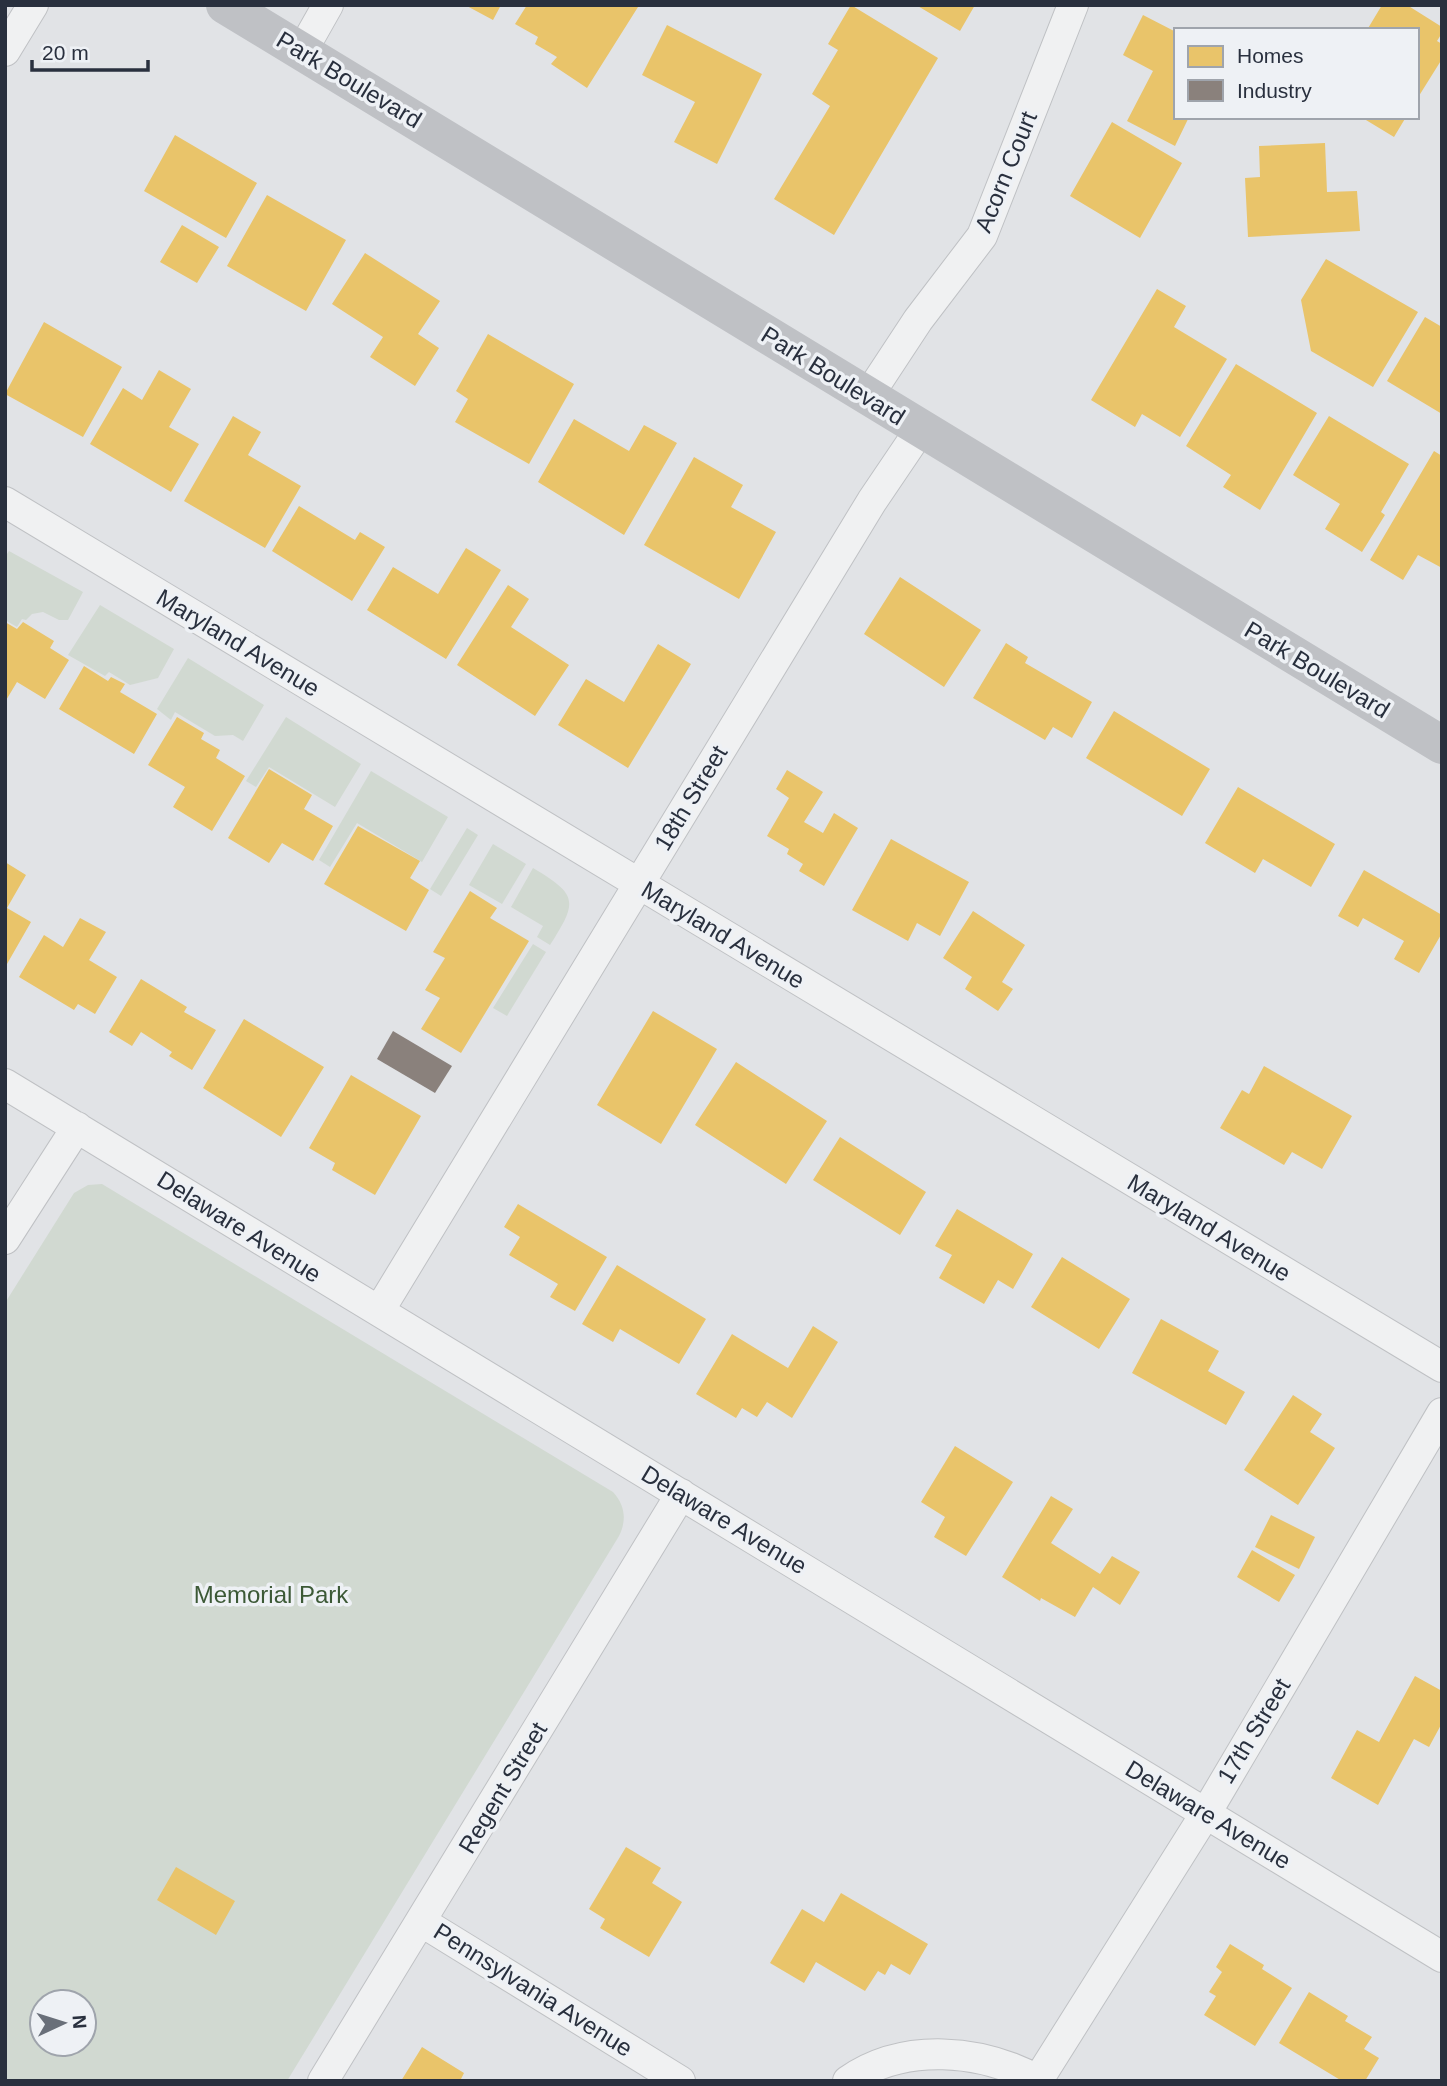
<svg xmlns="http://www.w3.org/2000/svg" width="1447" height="2086" viewBox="0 0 1447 2086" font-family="Arial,sans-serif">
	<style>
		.green { fill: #d1d9d1; fill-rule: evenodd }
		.homes { fill: #e9c46a }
		.industry { fill: #8a817c }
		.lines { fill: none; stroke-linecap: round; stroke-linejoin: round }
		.street-casing { stroke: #bfc1c4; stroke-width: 32 }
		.street { stroke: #f0f1f2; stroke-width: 30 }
		.secondary { stroke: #bfc1c5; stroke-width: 38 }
		.labels { text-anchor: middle; stroke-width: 7; stroke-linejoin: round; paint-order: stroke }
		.street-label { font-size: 24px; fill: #29303e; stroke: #eef1f5 }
		.park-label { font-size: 24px; fill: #3c5936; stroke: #eef1f5 }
	</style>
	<rect width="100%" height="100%" fill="#e1e3e6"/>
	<path class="green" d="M9 551 83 592 68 620H59L43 612 32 614 26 620 22 619 17 627 5 620V557Z
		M100 605 174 649 158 678 130 685 109 672 105 676 68 655Z
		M188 658 264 705 243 741 233 735 215 736 175 712 171 720 157 709Z
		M286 717 361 764 335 807 269 767 256 787 246 781Z
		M371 771 448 817 422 862 357 823 330 867 319 860Z
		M467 828 478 835 441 896 430 889Z
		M493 844 526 864 502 904 469 885Z
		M533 868C578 895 578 901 550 945L537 937 543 926 511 907Z
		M533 944 546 952 507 1016 493 1008Z
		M102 1184 613 1492C625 1505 627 1520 619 1536L287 2081H5V1303L74 1193 88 1185ZM42 2002H84V2044H42Z"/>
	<path class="homes" d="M465 5H501L493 20Z
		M527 5H635L638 7 587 88 551 64 557 57 535 44 538 37 515 24Z
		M851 5 938 58 834 235 774 199 830 106 812 94 838 50 828 44Z
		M916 5H975L960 31Z
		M1382 5H1407L1442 27V33L1437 41 1442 44V59L1417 99V30H1367Z
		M1143 15 1176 32V117H1189L1175 146 1127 121 1153 71 1123 55Z
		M667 25 762 74 717 164 674 142 695 102 642 75Z
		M1361 117H1406L1394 137Z
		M1112 122 1182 163 1140 238 1070 196Z
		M175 135 257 183 226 238 144 191Z
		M1325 143 1327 192 1357 191 1360 231 1248 237 1245 178 1260 177 1259 146Z
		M267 195 346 240 306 311 227 266Z
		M182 225 219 247 197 283 160 262Z
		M365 253 440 301 418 334 439 348 415 386 370 357 383 337 332 304Z
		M1326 259 1418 312 1373 387 1311 351 1301 300Z
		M1157 289 1186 306 1174 327 1227 359 1180 437 1142 414 1135 427 1091 400Z
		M1425 317 1442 327V414L1387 381Z
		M44 322 122 367 83 437 5 394Z
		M488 334 574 384 529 464 455 422 468 399 456 391Z
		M1236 364 1317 413 1260 510 1223 487 1231 475 1186 446Z
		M159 370 191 389 169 427 199 444 171 492 90 444 123 388 142 400Z
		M233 416 261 432 248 455 301 486 265 548 184 501Z
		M1329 416 1409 464 1381 512 1385 515 1362 552 1325 529 1340 504 1293 475Z
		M574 419 629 451 644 425 677 443 624 535 538 482Z
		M1434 451 1442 456V568L1418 555 1403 580 1370 560Z
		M694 457 743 485 731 507 776 532 739 599 644 545Z
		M299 506 355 540 360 532 385 547 352 601 272 551Z
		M466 548 501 570 446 659 367 610 393 567 438 594Z
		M900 577 981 630 944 687 864 634Z
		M508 585 529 599 511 627 569 665 535 716 457 665Z
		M5 622 17 629 23 622 54 641 50 648 69 660 45 699 17 682 5 702Z
		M1006 643 1028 657 1025 663 1092 702 1072 738 1053 727 1045 740 973 698Z
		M658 644 691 664 628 768 558 725 586 679 624 702Z
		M84 666 108 681 111 677 125 684 120 692 157 714 134 754 59 709Z
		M1114 711 1210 769 1182 816 1086 758Z
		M177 717 204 733 201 739 220 750 216 758 245 776 212 831 173 807 185 787 148 765Z
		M269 769 312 795 304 809 333 826 313 861 282 843 269 863 228 838Z
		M787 770 823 792 804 822 823 833 834 813 858 828 824 886 799 871 803 864 787 854 789 849 767 836 789 798 776 789Z
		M1238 787 1335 844 1311 887 1263 859 1255 873 1205 843Z
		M358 826 420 861 410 878 429 890 406 931 324 884Z
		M891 839 969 882 940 936 917 923 908 941 852 910Z
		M5 862 26 875 7 908 31 922 7 964 5 963Z
		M1364 870 1442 915V933L1419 973 1394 959 1404 941 1363 918 1358 927 1338 916Z
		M470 891 497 908 490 918 529 941 461 1053 421 1029 440 998 425 990 445 958 433 952Z
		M973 911 1025 945 1002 982 1013 989 998 1011 965 989 972 977 943 958Z
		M80 918 106 932 89 960 117 977 95 1014 78 1004 74 1010 19 977 44 935 63 947Z
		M141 979 187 1007 184 1012 216 1030 192 1070 169 1056 172 1052 141 1032 132 1046 109 1032Z
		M653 1011 717 1049 661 1144 597 1105Z
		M244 1019 324 1067 281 1137 203 1088Z
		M736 1062 827 1121 786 1184 695 1125Z
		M1264 1066 1352 1116 1322 1169 1292 1152 1284 1165 1220 1128 1242 1090 1249 1094Z
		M351 1075 421 1116 375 1195 332 1170 335 1163 309 1148Z
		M840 1137 926 1192 900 1235 813 1180Z
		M518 1204 607 1257 575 1311 550 1297 558 1284 509 1255 520 1237 504 1227Z
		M957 1209 1033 1254 1013 1289 998 1280 984 1304 939 1278 952 1255 935 1246Z
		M1062 1257 1130 1299 1099 1349 1031 1307Z
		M617 1265 706 1319 679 1364 620 1329 613 1342 582 1324Z
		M1161 1319 1219 1351 1208 1371 1245 1392 1226 1425 1132 1373Z
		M813 1326 838 1342 792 1418 767 1402 757 1417 742 1408 736 1418 696 1394 732 1334 788 1368Z
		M1293 1395 1322 1414 1310 1432 1335 1448 1298 1505 1244 1470Z
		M955 1446 1013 1482 966 1556 934 1537 945 1517 921 1502Z
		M1051 1496 1073 1509 1051 1543 1100 1574 1112 1556 1140 1572 1120 1605 1093 1587 1075 1617 1041 1598 1040 1601 1002 1577Z
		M1271 1515 1315 1537 1299 1569 1255 1547Z
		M1252 1550 1295 1575 1279 1602 1237 1577Z
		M1415 1676 1442 1691V1723L1429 1747 1414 1739 1378 1805 1331 1778 1357 1730 1379 1742Z
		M626 1847 661 1868 652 1883 682 1902 649 1957 600 1928 605 1919 589 1909Z
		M176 1867 235 1901 216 1935 157 1900Z
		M841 1893 928 1944 910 1975 891 1964 885 1975 878 1971 865 1991 816 1962 804 1983 770 1963 802 1909 824 1922Z
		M1230 1944 1264 1965 1262 1969 1292 1988 1255 2046 1204 2015 1216 1996 1209 1992 1222 1972 1216 1967Z
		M1309 1992 1348 2016 1345 2021 1372 2037 1364 2049 1379 2058 1365 2081H1342L1279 2043Z
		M422 2047 464 2073 460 2081H401Z"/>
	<path class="industry" d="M393 1031 452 1066 435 1093 377 1059Z"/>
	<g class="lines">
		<defs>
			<path id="street" d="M5 51 33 5
				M302 51 328 5
				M868 396 918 320 982 236 1073 5
				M5 502 1442 1367
				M5 1084 1442 1957
				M5 1239 77 1127
				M379 1311 872 501 920 430
				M422 1922 680 2081
				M1038 2080 1206 1813 1442 1413
				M323 2081 681 1494
				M848 2081C904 2042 982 2049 1039 2081"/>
		</defs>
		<use href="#street" class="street-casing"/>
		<use href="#street" class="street"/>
		<path class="secondary" d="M225 5 1442 745"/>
	</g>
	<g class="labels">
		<g class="street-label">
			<text transform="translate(349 80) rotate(31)" y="8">Park Boulevard</text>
			<text transform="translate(1006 172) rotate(-68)" y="8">Acorn Court</text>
			<text transform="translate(833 376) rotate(32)" y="8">Park Boulevard</text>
			<text transform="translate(238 643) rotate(31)" y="8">Maryland Avenue</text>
			<text transform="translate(1317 670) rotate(31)" y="8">Park Boulevard</text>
			<text transform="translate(691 798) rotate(-59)" y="8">18th Street</text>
			<text transform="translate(723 935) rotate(31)" y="8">Maryland Avenue</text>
			<text transform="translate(239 1227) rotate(32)" y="8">Delaware Avenue</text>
			<text transform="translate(1209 1228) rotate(31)" y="8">Maryland Avenue</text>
			<text transform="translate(724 1520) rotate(31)" y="8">Delaware Avenue</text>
			<text transform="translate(1254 1731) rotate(-59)" y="8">17th Street</text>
			<text transform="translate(503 1788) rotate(-59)" y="8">Regent Street</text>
			<text transform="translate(1208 1815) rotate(31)" y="8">Delaware Avenue</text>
			<text transform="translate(533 1990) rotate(32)" y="8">Pennsylvania Avenue</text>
		</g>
		<g class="park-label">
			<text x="271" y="1603">Memorial Park</text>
		</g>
	</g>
	<rect width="1447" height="2086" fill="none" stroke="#29303e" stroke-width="14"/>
	<rect x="1174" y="28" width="245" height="91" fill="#eef1f5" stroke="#9fa4ac" stroke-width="2"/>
	<rect x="1188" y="46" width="35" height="21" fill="#e9c46a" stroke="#9fa4ac" stroke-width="2"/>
	<text x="1237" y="63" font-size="21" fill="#29303e">Homes</text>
	<rect x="1188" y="80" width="35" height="21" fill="#8a817c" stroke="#9fa4ac" stroke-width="2"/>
	<text x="1237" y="98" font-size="21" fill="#29303e">Industry</text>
	<g transform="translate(63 2023) rotate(86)"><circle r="33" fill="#eef1f5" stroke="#9fa4ac" stroke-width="2"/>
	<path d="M0-5L12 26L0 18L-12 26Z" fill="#696f79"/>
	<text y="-10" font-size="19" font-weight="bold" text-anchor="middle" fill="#29303e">N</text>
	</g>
	<path d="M32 60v10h116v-10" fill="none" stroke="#29303e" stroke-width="3.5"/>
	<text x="42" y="60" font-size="21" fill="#29303e" stroke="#eef1f5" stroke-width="5" paint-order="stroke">20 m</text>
</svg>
